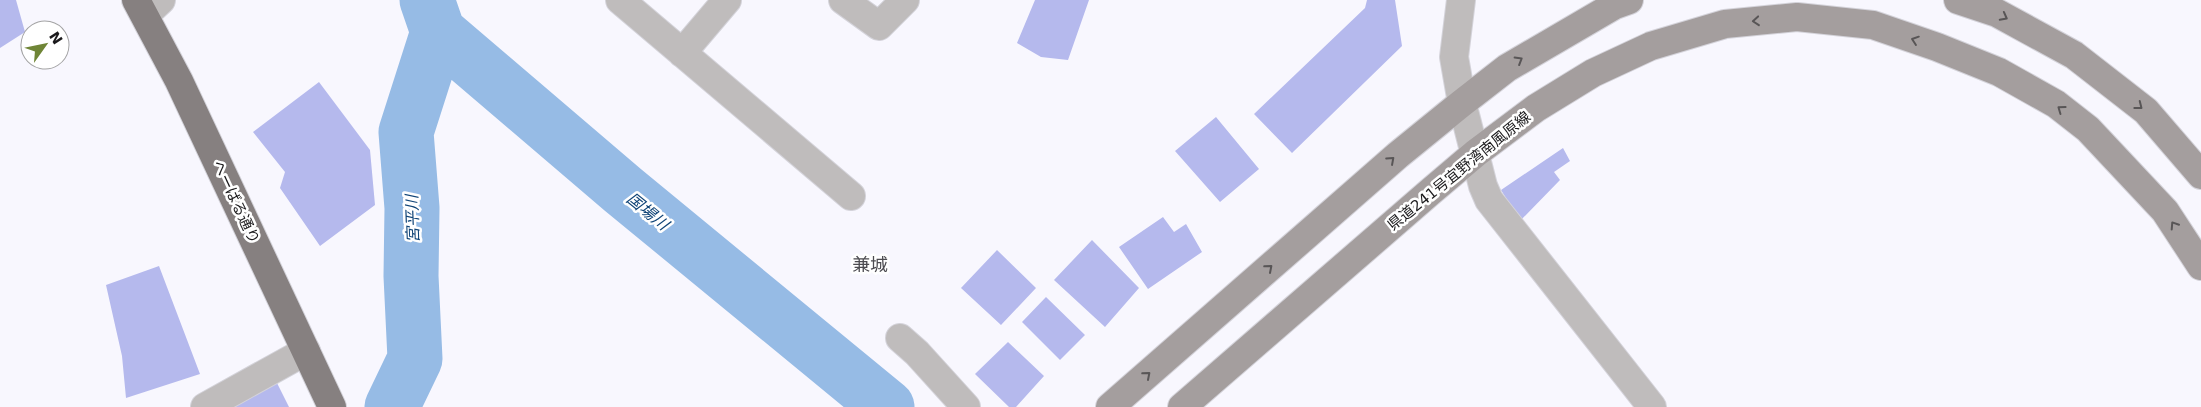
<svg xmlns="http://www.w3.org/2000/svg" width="2201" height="407" viewBox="0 0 2201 407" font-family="'DejaVu Sans','Noto Sans JP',sans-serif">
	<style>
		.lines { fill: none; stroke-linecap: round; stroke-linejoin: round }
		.river { stroke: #96bbe5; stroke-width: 55 }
		.building { fill: #b5b9ed }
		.minor-casing { stroke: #d4d3da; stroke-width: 30 }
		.tertiary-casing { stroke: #d4d3da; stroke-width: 30 }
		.secondary-casing { stroke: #d4d3da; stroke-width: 30 }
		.trunk-casing { stroke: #d4d3da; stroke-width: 30 }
		.minor { stroke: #bfbcbc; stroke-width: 28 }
		.tertiary { stroke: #bfbcbc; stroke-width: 28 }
		.secondary { stroke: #a49e9e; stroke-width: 28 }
		.trunk { stroke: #868080; stroke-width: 28 }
		.oneway { stroke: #585556 }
		.labels { text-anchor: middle; stroke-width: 5; stroke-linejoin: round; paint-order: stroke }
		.street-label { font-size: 15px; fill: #1a191b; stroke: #fff }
		.water-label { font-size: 16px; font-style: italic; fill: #104477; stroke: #fff }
		.quarter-label { font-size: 18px; fill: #4c4b50; stroke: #fff }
	</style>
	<rect width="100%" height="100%" fill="#f8f7fe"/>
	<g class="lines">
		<path class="river" d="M427 0 438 32 623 190 887 407
			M392 407 415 359 411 276 412 208 406 132 438 32"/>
	</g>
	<path class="building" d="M0 0H16L25 32 0 48Z
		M1035 0H1089L1068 60 1041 57 1017 43Z
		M1367 0H1395L1402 46 1292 153 1254 114 1365 8Z
		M319 82 370 150 375 205 320 246 280 188 285 172 253 132Z
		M1216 117 1259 169 1220 202 1175 151Z
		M1563 148 1570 161 1554 172 1560 180 1520 221 1501 190Z
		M1163 217 1174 232 1186 224 1202 252 1148 289 1119 247Z
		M1092 240 1139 288 1105 327 1054 280Z
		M997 250 1036 288 1001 325 961 288Z
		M159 266 200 374 126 398 122 356 106 285Z
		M1046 297 1085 335 1060 360 1022 322Z
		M1008 342 1044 376 1016 407H1009L975 374Z
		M275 379 289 407H233Z"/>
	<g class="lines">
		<defs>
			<path id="minor" d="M620 0 851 196
				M843 0 879 26 905 0
				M1461 0 1454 57 1462 103 1483 186 1489 200 1652 407
				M682 53 727 0
				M900 338 917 353 966 407
				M205 407 306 351"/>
			<path id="tertiary" d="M145 15 161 0"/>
			<path id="secondary" d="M1958 0 1997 13 2074 55 2146 111 2201 175
				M1110 407 1398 155 1462 103 1507 68 1615 5 1629 0
				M1182 407 1430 192 1476 153 1536 108 1593 73 1651 46 1725 24 1797 17 1873 25 1937 47 1999 72 2056 104 2088 129 2165 211 2201 266"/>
			<path id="trunk" d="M136 0 179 81 332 407"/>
		</defs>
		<use href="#minor" class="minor-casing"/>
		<use href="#tertiary" class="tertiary-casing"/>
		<use href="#secondary" class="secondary-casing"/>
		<use href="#trunk" class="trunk-casing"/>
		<use href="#minor" class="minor"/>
		<use href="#tertiary" class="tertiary"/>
		<use href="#secondary" class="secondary"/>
		<use href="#trunk" class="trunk"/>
	</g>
	<defs><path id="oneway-chevron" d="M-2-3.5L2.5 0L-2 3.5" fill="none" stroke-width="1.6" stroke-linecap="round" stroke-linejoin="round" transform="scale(1.25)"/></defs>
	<g class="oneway">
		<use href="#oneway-chevron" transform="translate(2004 17) rotate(28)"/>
		<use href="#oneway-chevron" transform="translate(1756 21) rotate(175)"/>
		<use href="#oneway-chevron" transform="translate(1915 40) rotate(-161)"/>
		<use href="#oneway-chevron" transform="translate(1519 60) rotate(-31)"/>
		<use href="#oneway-chevron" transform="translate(2139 106) rotate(38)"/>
		<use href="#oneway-chevron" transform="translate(2061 109) rotate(-144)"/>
		<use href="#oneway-chevron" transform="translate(1391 160) rotate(-42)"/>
		<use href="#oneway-chevron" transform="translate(2174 225) rotate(-123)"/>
		<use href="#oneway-chevron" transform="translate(1269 268) rotate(-41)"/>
		<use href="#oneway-chevron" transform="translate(1147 375) rotate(-41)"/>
	</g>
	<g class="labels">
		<g class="street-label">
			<text transform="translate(1459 171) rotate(-39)" y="5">県道241号宜野湾南風原線</text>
			<text transform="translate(236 202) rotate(65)" y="5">へーばる通り</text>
		</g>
		<g class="water-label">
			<text transform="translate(648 211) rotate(39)" y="6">国場川</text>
			<text transform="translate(412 219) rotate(-92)" y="6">宮平川</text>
		</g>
		<g class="quarter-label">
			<text x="870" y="271">兼城</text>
		</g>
	</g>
	<g transform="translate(45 45) rotate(57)"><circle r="24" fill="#ffffff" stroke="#a3a3a4"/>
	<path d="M0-4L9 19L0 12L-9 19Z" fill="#6f8536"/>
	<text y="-8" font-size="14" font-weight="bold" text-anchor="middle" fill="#1a191b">N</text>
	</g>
</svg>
